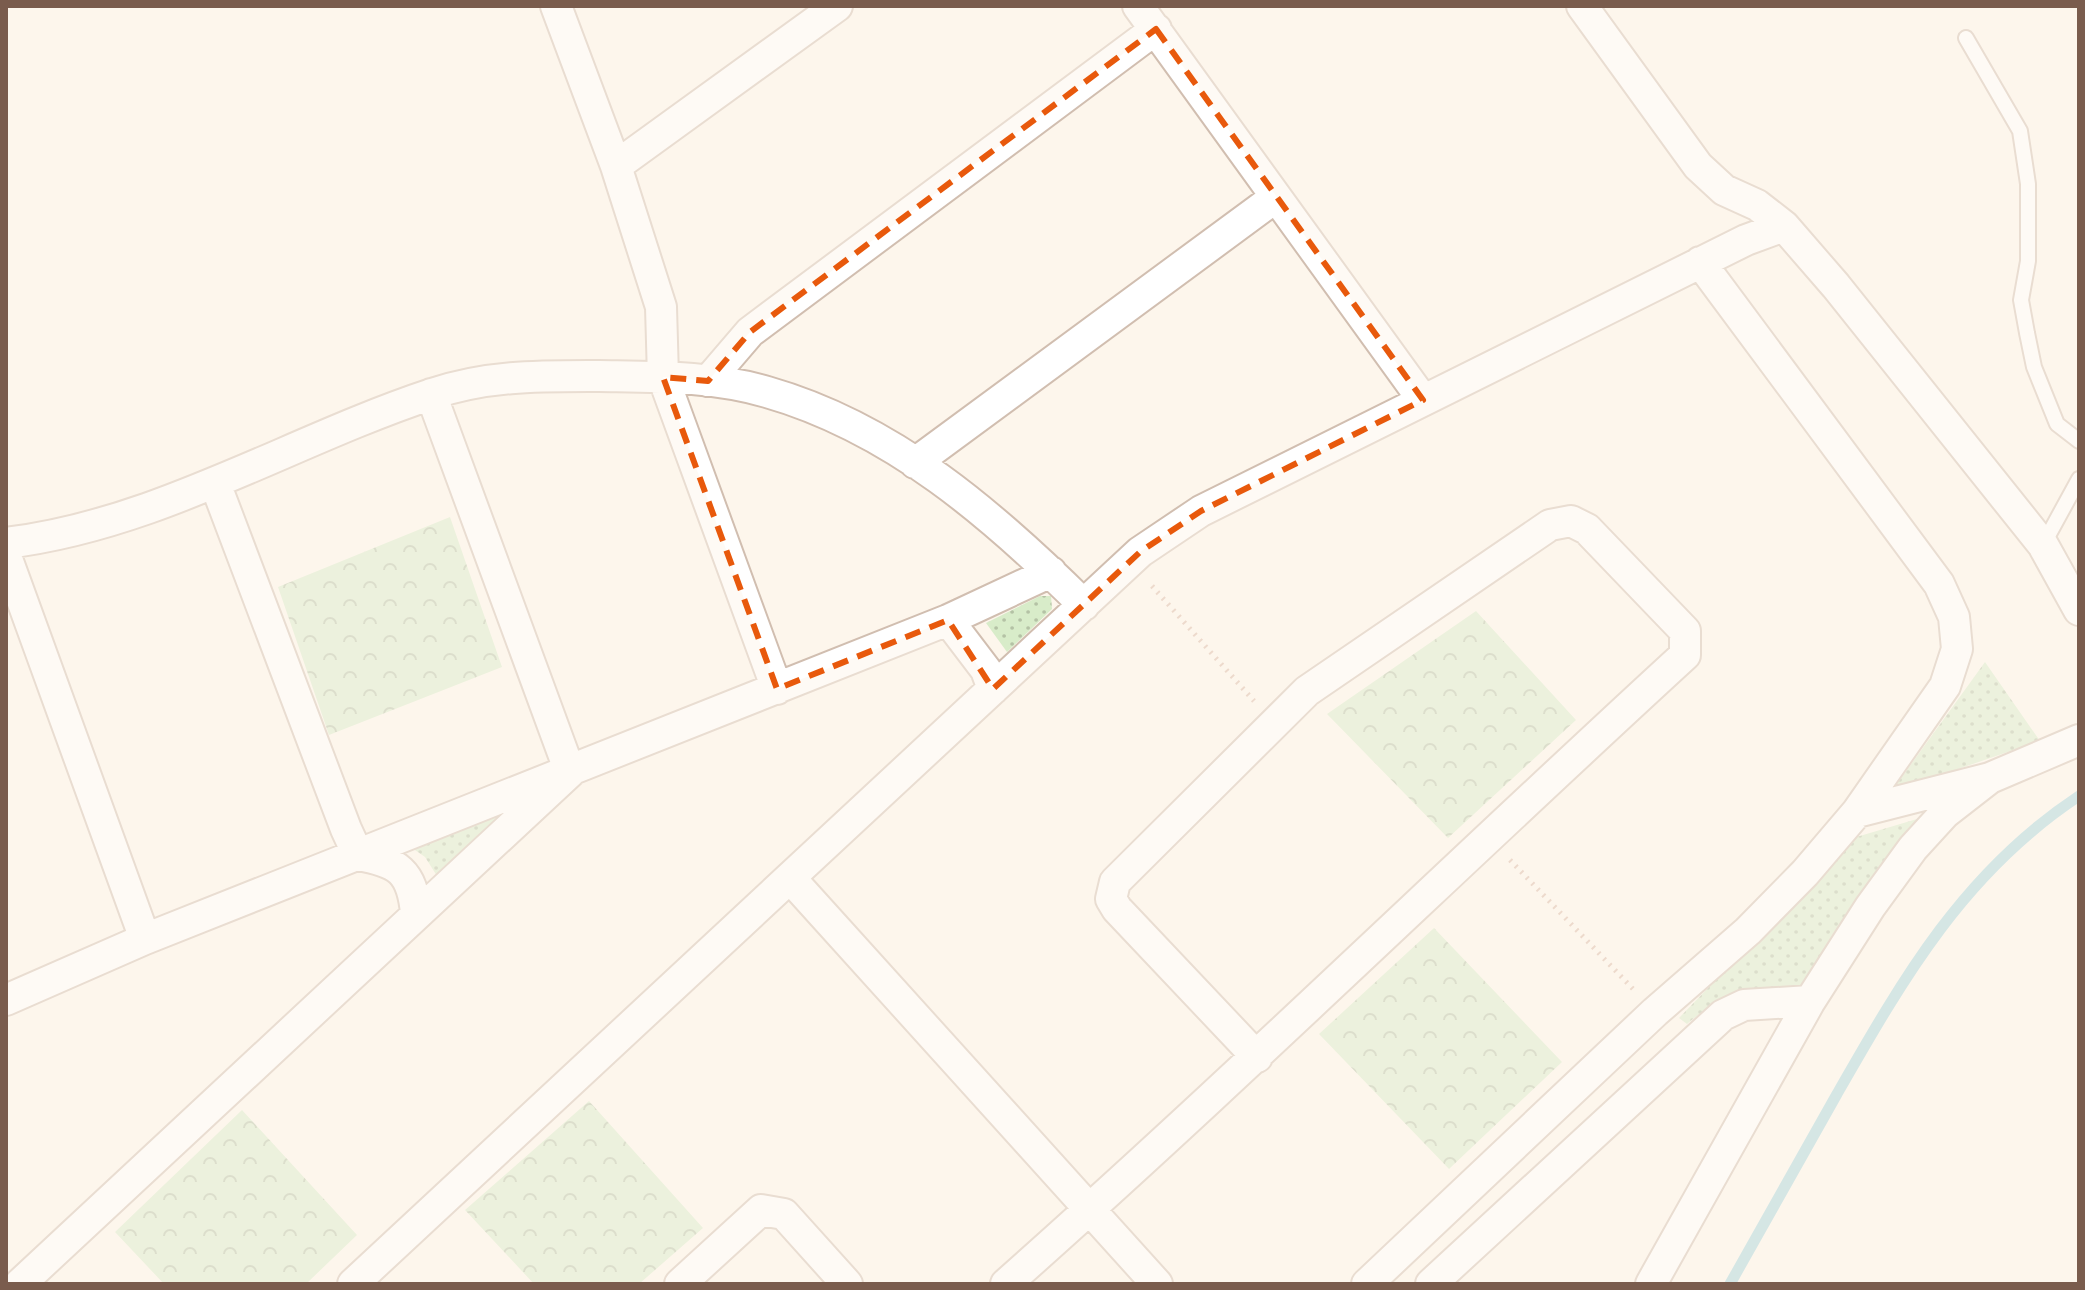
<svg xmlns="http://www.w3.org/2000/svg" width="2085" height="1290" viewBox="0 0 2085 1290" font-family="Manrope,sans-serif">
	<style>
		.grass { fill: url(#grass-dots) }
		.park { fill: url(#park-crowns) }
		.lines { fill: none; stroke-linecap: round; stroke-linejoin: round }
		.stream { stroke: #a5d3da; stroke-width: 11 }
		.service-casing { stroke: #d1beb0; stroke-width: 18 }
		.minor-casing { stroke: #d1beb0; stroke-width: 34 }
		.path { stroke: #d9b8a5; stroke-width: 5; stroke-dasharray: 2 6; stroke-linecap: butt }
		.service { stroke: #fff; stroke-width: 14 }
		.minor { stroke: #fff; stroke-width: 30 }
		.marked { fill: none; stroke: #e8590c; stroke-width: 6; stroke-dasharray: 16 10; stroke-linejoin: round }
	</style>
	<defs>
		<pattern id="grass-dots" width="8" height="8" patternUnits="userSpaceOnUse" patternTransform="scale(2)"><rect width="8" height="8" fill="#d8ecc9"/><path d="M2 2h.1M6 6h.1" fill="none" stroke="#b4c2a5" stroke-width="1.8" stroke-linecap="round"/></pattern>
		<pattern id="park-crowns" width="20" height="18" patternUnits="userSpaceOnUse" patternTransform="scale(2)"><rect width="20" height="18" fill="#d8ecc9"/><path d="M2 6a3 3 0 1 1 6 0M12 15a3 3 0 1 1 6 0" fill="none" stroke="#b4c2a5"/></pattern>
	</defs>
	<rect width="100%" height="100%" fill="#fdf6ec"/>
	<path class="grass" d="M1040 596H1051L1052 609 1007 652 986 623Z
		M1985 662 2040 741 1891 792Z
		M505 813 437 876 425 857 412 848Z
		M1917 819 1832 935 1803 987C1748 991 1731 987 1687 1024L1679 1018 1853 838Z"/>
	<path class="park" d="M450 517 502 667 329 735 278 587Z
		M1476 611 1576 720 1448 838 1327 714Z
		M1434 928 1562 1062 1449 1169 1319 1034Z
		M589 1101 703 1228 639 1284H534L465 1210Z
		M242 1110 357 1235 306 1284H164L115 1232Z"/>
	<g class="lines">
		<path class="stream" d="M1730 1284C1766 1220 1802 1157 1837 1094 1904 977 1964 872 2079 796"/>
		<defs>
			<path id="service" d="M1966 38 2020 131 2028 184V261L2021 300 2027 333 2034 367 2057 424 2079 441
				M2043 545 2079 479"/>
			<path id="minor" d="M556 6 616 166 661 307 663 377 777 689
				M1138 6 1423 400
				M1582 6 1698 166 1724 190 1757 205 1784 226 1836 286 2043 545 2079 610
				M616 166 837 6
				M708 381 750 332 1156 29
				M915 463 1276 197
				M215 483 346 829 358 855C398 862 412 871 416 913
				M6 543C157 525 290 441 432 394 488 375 541 376 599 376 655 377 713 376 767 392 893 428 993 515 1084 605
				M6 556 145 939
				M948 620 986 670 993 689
				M1857 812 1990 778 2079 740
				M791 879 1157 1284
				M6 1000 145 939 948 620 1051 572
				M20 1284 570 772 431 394
				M353 1284 1140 552 1201 511 1746 240 1784 226
				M680 1284 761 1210 784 1214 847 1284
				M1006 1284C1237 1079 1458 863 1685 655V631L1587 529 1571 521 1550 525 1307 691 1115 882 1111 899 1117 909 1257 1057
				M1367 1284 1655 1012 1748 931 1805 873 1857 812 1945 686 1957 649 1954 617 1939 584 1700 262
				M1431 1284 1723 1015 1744 1005 1810 1001
				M1651 1284 1810 1001 1870 907 1913 848 1945 813 1990 778"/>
		</defs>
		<use href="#service" class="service-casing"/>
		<use href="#minor" class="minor-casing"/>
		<path class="path" d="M1152 586 1254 701
			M1510 860 1633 989"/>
		<use href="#service" class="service"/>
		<use href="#minor" class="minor"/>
	</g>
	<path d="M0 0H2085V1290H0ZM1156 29 1423 400 1201 511 1140 552 993 689 948 620 777 689 663 377 708 381 750 332Z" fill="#fdf6ec" fill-opacity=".55" fill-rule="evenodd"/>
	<path class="marked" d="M1156 29 1423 400 1201 511 1140 552 993 689 948 620 777 689 663 377 708 381 750 332Z"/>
	<rect width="2085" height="1290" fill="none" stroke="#7a5c4d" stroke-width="16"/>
</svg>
